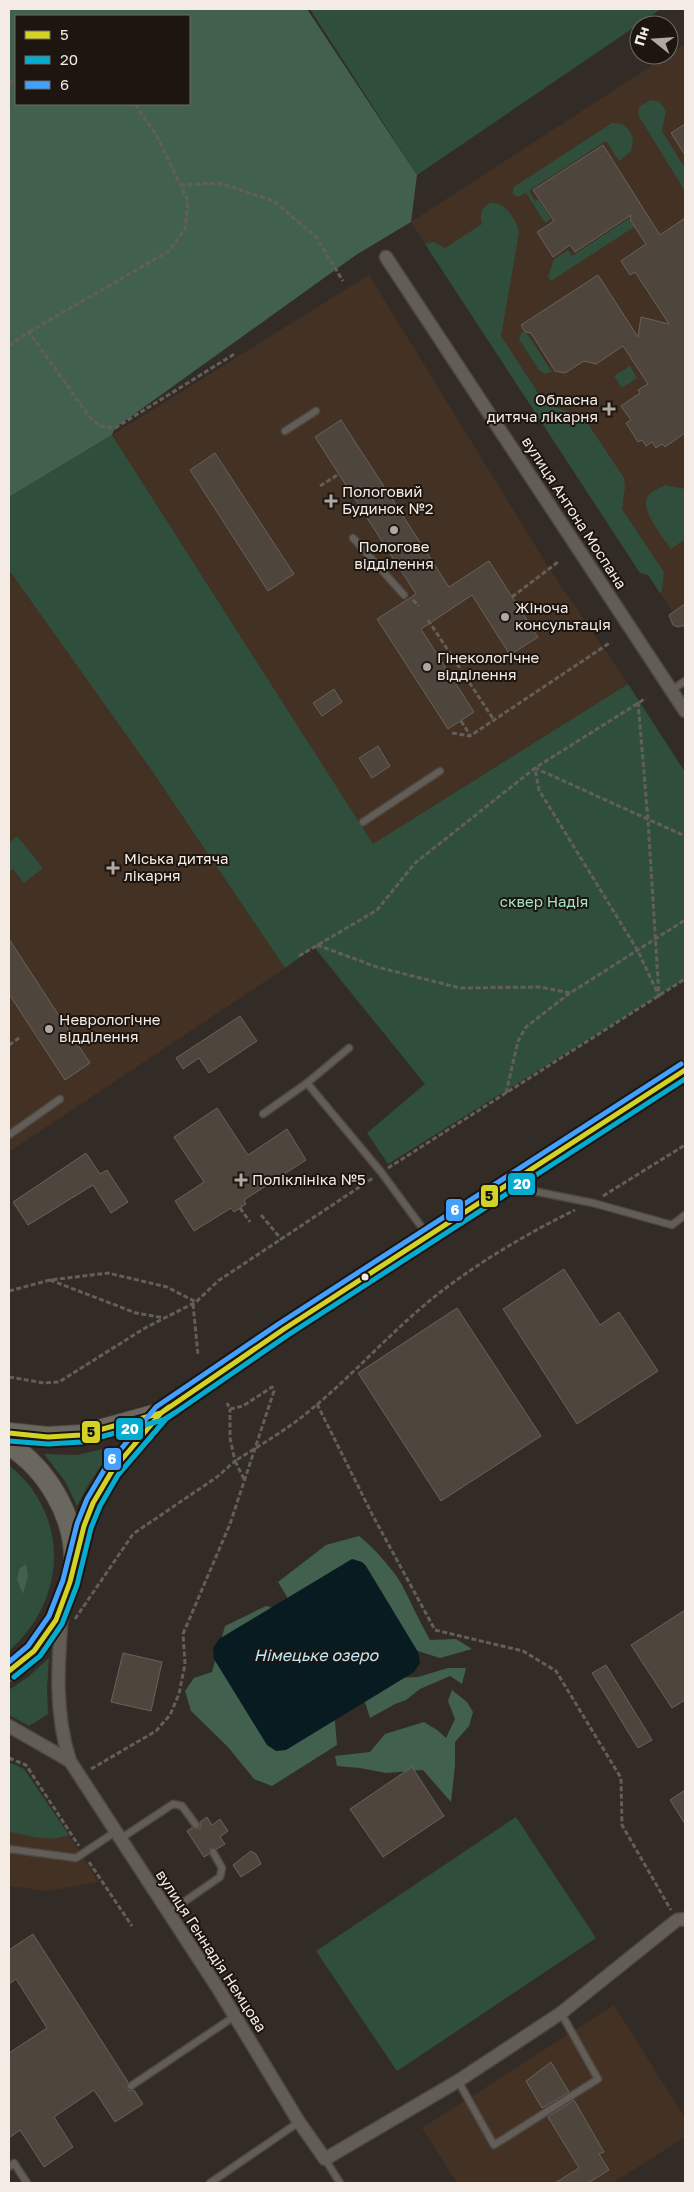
<svg xmlns="http://www.w3.org/2000/svg" width="694" height="2192" viewBox="0 0 694 2192" font-family="'Golos Text',sans-serif">
	<style>
		.built { fill: #433123 }
		.green { fill: #304e3c }
		.forest { fill: #41604d; fill-rule: evenodd }
		.water { fill: #071b21 }
		.building { fill: #4e453d; stroke: #68625d }
		.lines { fill: none; stroke-linecap: round; stroke-linejoin: round }
		.service-casing { stroke: #4e4842; stroke-width: 9 }
		.minor-casing { stroke: #4e4842; stroke-width: 15 }
		.primary-casing { stroke: #4e4842; stroke-width: 22 }
		.path { stroke: #635e5a; stroke-width: 3; stroke-dasharray: 5 2.5; stroke-linecap: butt }
		.service { stroke: #635d58; stroke-width: 6 }
		.minor { stroke: #635d58; stroke-width: 12 }
		.primary { stroke: #6a675e; stroke-width: 20 }
		.bus-1-casing { stroke: #1c1510; stroke-width: 9 }
		.bus-2-casing { stroke: #1c1510; stroke-width: 9 }
		.bus-3-casing { stroke: #1c1510; stroke-width: 9 }
		.bus-1 { stroke: #d3d325; stroke-width: 5 }
		.bus-2 { stroke: #06acd0; stroke-width: 5 }
		.bus-3 { stroke: #42a1ff; stroke-width: 5 }
		.poi-dot { fill: #b0a8a2; stroke: #1c1510; stroke-width: 2 }
		.bus-dot { fill: #f4ebe4; stroke: #1c1510; stroke-width: 2 }
		.labels { text-anchor: middle; stroke-width: 4; stroke-linejoin: round; paint-order: stroke }
		.poi-label { font-size: 15px; fill: #f4ebe4; stroke: #1c1510; text-anchor: start }
		.street-label { font-size: 15px; fill: #f4ebe4; stroke: #1c1510 }
		.park-label { font-size: 15px; fill: #a3e5bf; stroke: #1c1510 }
		.water-label { font-size: 16px; font-style: italic; fill: #bce8f9; stroke: #1c1510 }
		.line-badge { stroke: #1c1510; stroke-width: 2 }
		.badge-label { font-size: 14px; text-anchor: middle; font-weight: bold; fill: #fff }
		.pale-badge-label { font-size: 14px; text-anchor: middle; font-weight: bold; fill: #111 }
	</style>
	<rect width="100%" height="100%" fill="#332c26"/>
	<path class="built" d="M685 44V631L648 575 640 573 411 222Z
		M369 275 549 568 628 684 373 845 112 435Z
		M9 569 86 673 285 968 9 1152Z
		M9 1832 48 1838H60L69 1835 98 1882 48 1891 9 1886Z
		M614 2005 685 2118V2137L613 2183H457L422 2128Z"/>
	<path class="green" d="M310 9H661L417 175Z
		M650 100 660 102 666 111 662 131 685 168V191L638 115 639 107Z
		M612 123C624 122 632 130 633 141L631 151 619 161 606 141 529 191 535 201 538 199 551 219 545 223 526 193 518 197 513 194V188L515 186Z
		M490 203C504 201 517 219 519 233L501 336 544 402 584 418 624 478 625 487 622 509 664 572 662 591 660 593 648 575 640 573 425 244 434 242 445 248 482 224C479 215 481 208 490 203Z
		M628 219 634 227 551 281 548 276 554 259 568 250 572 256Z
		M522 331 528 335 552 372 545 374 539 370 519 339Z
		M630 366 637 378 622 388 614 376Z
		M112 435 373 844 628 684 685 772V979L388 1164 367 1133 425 1084 314 947 285 968 150 768 9 570V497Z
		M665 485 685 489V539L671 549C663 537 639 509 648 496 652 491 660 488 665 485Z
		M17 836 43 868 24 883 13 869 9 872V843Z
		M107 1448 110 1453 90 1482 77 1506 65 1481 44 1454 77 1455Z
		M9 1465C71 1516 67 1599 9 1651Z
		M49 1658 47 1689 48 1714 29 1726 9 1715V1690L28 1677Z
		M9 1762 24 1769 69 1835C50 1843 28 1835 9 1832Z
		M516 1817 596 1938 397 2071 316 1951Z"/>
	<path class="forest" d="M9 9H307L417 175 411 222 356 255 115 428 112 435 9 497ZM16 16H189V104H16Z
		M359 1536C372 1546 396 1572 403 1587 412 1605 420 1622 430 1640L456 1639 472 1649 440 1658 402 1646 292 1605 278 1582 326 1545Z
		M26 1564 28 1576 23 1594 17 1580 19 1569Z
		M266 1606 281 1610 334 1710 337 1745 272 1786 254 1779 228 1747 191 1711 185 1691 194 1678 212 1672 225 1626Z
		M448 1668H466L462 1684 450 1676 420 1689 406 1700 395 1704 370 1718 361 1690 392 1678 418 1677Z
		M452 1690 467 1702 473 1712 469 1726 455 1742V1765L451 1802 423 1770 386 1773 360 1768 337 1766 335 1756 370 1752 385 1734 424 1722 437 1730 446 1738 455 1719 448 1701Z"/>
	<path class="water" d="M352 1559 362 1562 366 1566 418 1652 420 1663 414 1672 286 1750 276 1751 267 1745 214 1659 213 1648 219 1639Z"/>
	<path class="building" d="M685 124V155L671 133Z
		M603 145 660 235 685 218V433L665 447 662 444 656 448 652 442 646 446 642 440 638 442 626 423 631 420 621 406 640 393 638 390 648 384 623 346 596 364 584 361 565 373 555 371 531 333 525 332 521 325 598 275 638 337 641 317 669 324 635 272 630 275 621 261 646 244 630 220 631 215 575 252 570 245 553 257 537 232 554 221 533 190Z
		M341 420 449 587 489 561 538 637 510 655 472 595 421 629 474 712 448 729 377 619 416 594 315 437Z
		M215 453 294 574 268 591 190 470Z
		M685 604V625L678 627 673 625 669 615Z
		M334 689 342 702 322 716 313 703Z
		M378 746 390 766 372 778 359 758Z
		M9 939 90 1063 65 1080 9 994Z
		M240 1016 257 1041 209 1073 199 1058 183 1069 176 1058Z
		M217 1108 248 1155 287 1129 306 1160 244 1200 246 1204 234 1212 231 1208 194 1231 175 1201 204 1182 174 1137Z
		M86 1153 100 1174 107 1170 128 1202 111 1213 93 1185 28 1225 13 1202Z
		M564 1269 600 1325 619 1312 658 1371 577 1424 503 1309Z
		M457 1308 541 1436 441 1501 358 1373Z
		M685 1610V1700L672 1708 631 1645Z
		M123 1653 162 1662 151 1711 111 1702Z
		M606 1665 652 1740 638 1748 592 1673Z
		M412 1767 444 1816 383 1857 350 1809Z
		M685 1790V1824L670 1800Z
		M207 1817 212 1825 220 1819 228 1831 220 1837 225 1844 217 1849 210 1848 209 1854 204 1857 187 1831 192 1828 199 1829 201 1827 200 1822Z
		M251 1851 256 1854 261 1864 241 1877 233 1865Z
		M33 1934 128 2082 127 2088 129 2091 134 2090 143 2104 115 2122 94 2090 54 2117 73 2147 44 2167 20 2130 9 2138V2053L47 2028 16 1979 9 1984V1950Z
		M551 2062 569 2092 542 2108 526 2081Z
		M574 2100 604 2152 599 2154 609 2170 588 2183H555L579 2168 548 2117Z"/>
	<g class="lines">
		<defs>
			<path id="service" d="M285 431 316 411
				M353 538 404 595
				M672 690 685 681
				M363 822 440 771
				M307 1083 349 1048
				M263 1114 307 1083 381 1172 426 1233
				M9 1135 60 1099
				M513 1187 593 1203 672 1225 685 1215
				M120 1839 173 1804 182 1806 196 1825
				M9 1849 76 1858 115 1832
				M168 1913 220 1877 222 1868 213 1852
				M458 2081 494 2145 598 2079 561 2013
				M131 2086 235 2016
				M325 2159 340 2183
				M9 2167 14 2163 27 2183
				M210 2183 299 2122"/>
			<path id="minor" d="M386 257 685 711
				M62 1612C58 1663 54 1712 70 1761L219 1990 299 2122 325 2159 458 2081 561 2013 677 1920 685 1919
				M9 1726 70 1761"/>
			<path id="primary" d="M9 1433 48 1437 81 1435 161 1413
				M9 1445C46 1468 75 1516 74 1560 74 1569 70 1580 67 1589 56 1623 39 1651 9 1671
				M74 1561 84 1526 101 1487 112 1471 161 1413 284 1329 685 1070"/>
		</defs>
		<use href="#service" class="service-casing"/>
		<use href="#minor" class="minor-casing"/>
		<use href="#primary" class="primary-casing"/>
		<path class="path" d="M9 83 16 78
			M180 185 219 183 274 201 316 237 343 281
			M29 332 169 251 185 229 188 201 158 138 135 104
			M9 346 29 332 91 419 101 426 115 428 236 353
			M320 486 339 474
			M512 597 558 562
			M413 600 419 606
			M428 620 494 720
			M638 702 648 820 659 996 638 951 539 790 535 768 685 836
			M461 721 470 735
			M452 733 470 736 611 642
			M317 945 377 967 460 988 540 987 570 993
			M299 956 377 910 415 863 535 768 646 698
			M9 1045 19 1038
			M506 1093 518 1041 526 1027 570 993 685 920
			M388 1168 685 979
			M603 1196 685 1145
			M240 1208 250 1222
			M261 1215 282 1240
			M50 1280 136 1313 165 1318
			M9 1291 50 1280 108 1273 167 1287 196 1302
			M193 1304 198 1355
			M9 1377 44 1383 59 1382 145 1328 196 1302 218 1281 373 1178
			M317 1404 373 1516 435 1630 523 1651 556 1671 621 1778 622 1825 671 1910
			M244 1479 235 1461C260 1445 285 1431 308 1412 350 1378 386 1337 428 1302 472 1266 524 1235 575 1210
			M75 1619 133 1534 217 1477 235 1461 230 1438V1409
			M9 1758 26 1765 79 1846
			M91 1769 156 1731 170 1715 179 1694 185 1664 183 1634 230 1524 274 1391 272 1387 243 1406 230 1409 227 1403
			M89 1862 132 1926"/>
		<use href="#service" class="service"/>
		<use href="#minor" class="minor"/>
		<use href="#primary" class="primary"/>
		<defs>
			<path id="bus-1" d="M9 1433 48 1437 81 1435 161 1413 169 1407
				M9 1671 34 1651 56 1620 70 1582 84 1526 93 1503 112 1471 161 1413 284 1329 685 1070"/>
			<path id="bus-2" d="M9 1441 48 1444 82 1442 163 1420 174 1413
				M14 1677 40 1656 62 1624 77 1585 91 1528 100 1506 118 1475 166 1419 288 1335 685 1079"/>
			<path id="bus-3" d="M9 1662 28 1646 49 1616 63 1580 77 1524 87 1499 106 1467 156 1407 280 1323 681 1064"/>
		</defs>
		<use href="#bus-1" class="bus-1-casing"/>
		<use href="#bus-2" class="bus-2-casing"/>
		<use href="#bus-3" class="bus-3-casing"/>
		<use href="#bus-1" class="bus-1"/>
		<use href="#bus-2" class="bus-2"/>
		<use href="#bus-3" class="bus-3"/>
	</g>
	<g class="poi-dot">
		<path d="M606.5 401.5h5v5h5v5h-5v5h-5v-5h-5v-5h5z"/>
		<path d="M328.5 493.5h5v5h5v5h-5v5h-5v-5h-5v-5h5z"/>
		<circle cx="394" cy="530" r="5"/>
		<circle cx="505" cy="617" r="5"/>
		<circle cx="427" cy="667" r="5"/>
		<path d="M110.5 860.5h5v5h5v5h-5v5h-5v-5h-5v-5h5z"/>
		<circle cx="49" cy="1029" r="5"/>
		<path d="M238.5 1172.5h5v5h5v5h-5v5h-5v-5h-5v-5h5z"/>
	</g>
	<circle class="bus-dot" cx="365" cy="1277" r="4.5"/>
	<g class="labels">
		<g class="poi-label">
			<text x="598" y="405" text-anchor="end">Обласна<tspan x="598" dy="17">дитяча лікарня</tspan></text>
			<text x="342" y="497">Пологовий<tspan x="342" dy="17">Будинок №2</tspan></text>
			<text x="394" y="552" text-anchor="middle">Пологове<tspan x="394" dy="17">відділення</tspan></text>
			<text x="515" y="613">Жіноча<tspan x="515" dy="17">консультація</tspan></text>
			<text x="437" y="663">Гінекологічне<tspan x="437" dy="17">відділення</tspan></text>
			<text x="124" y="864">Міська дитяча<tspan x="124" dy="17">лікарня</tspan></text>
			<text x="59" y="1025">Неврологічне<tspan x="59" dy="17">відділення</tspan></text>
			<text x="252" y="1185">Поліклініка №5</text>
		</g>
		<g class="street-label">
			<text transform="translate(574 513) rotate(57)" y="5">вулиця Антона Моспана</text>
			<text transform="translate(211 1951) rotate(57)" y="5">вулиця Геннадія Немцова</text>
		</g>
		<g class="park-label">
			<text x="544" y="907">сквер Надія</text>
		</g>
		<g class="water-label">
			<text x="316" y="1661">Німецьке озеро</text>
		</g>
	</g>
	<g class="line-badge">
		<rect x="507" y="1172" width="29" height="24" rx="5" fill="#06acd0"/>
		<rect x="480" y="1184" width="19" height="24" rx="5" fill="#d3d325"/>
		<rect x="445" y="1198" width="19" height="24" rx="5" fill="#42a1ff"/>
		<rect x="115" y="1417" width="29" height="24" rx="5" fill="#06acd0"/>
		<rect x="81" y="1420" width="20" height="24" rx="5" fill="#d3d325"/>
		<rect x="103" y="1447" width="19" height="24" rx="5" fill="#42a1ff"/>
	</g>
	<g class="badge-label">
		<text x="522" y="1189">20</text>
		<text x="455" y="1215">6</text>
		<text x="130" y="1434">20</text>
		<text x="112" y="1464">6</text>
	</g>
	<g class="pale-badge-label">
		<text x="489" y="1201">5</text>
		<text x="91" y="1437">5</text>
	</g>
	<rect width="694" height="2192" fill="none" stroke="#f4ebe4" stroke-width="20"/>
	<rect x="15" y="15" width="175" height="90" fill="#1c1510" stroke="#726b65"/>
	<rect x="25" y="31" width="25" height="8" fill="#d3d325" stroke="#726b65"/>
	<text x="60" y="40" font-size="15" fill="#f4ebe4">5</text>
	<rect x="25" y="56" width="25" height="8" fill="#06acd0" stroke="#726b65"/>
	<text x="60" y="65" font-size="15" fill="#f4ebe4">20</text>
	<rect x="25" y="81" width="25" height="8" fill="#42a1ff" stroke="#726b65"/>
	<text x="60" y="90" font-size="15" fill="#f4ebe4">6</text>
	<g transform="translate(654 40) rotate(287)"><circle r="24" fill="#1c1510" stroke="#726b65"/>
	<path d="M0-4L9 19L0 12L-9 19Z" fill="#b0a8a2"/>
	<text y="-8" font-size="14" font-weight="bold" text-anchor="middle" fill="#f4ebe4">Пн</text>
	</g>
</svg>
